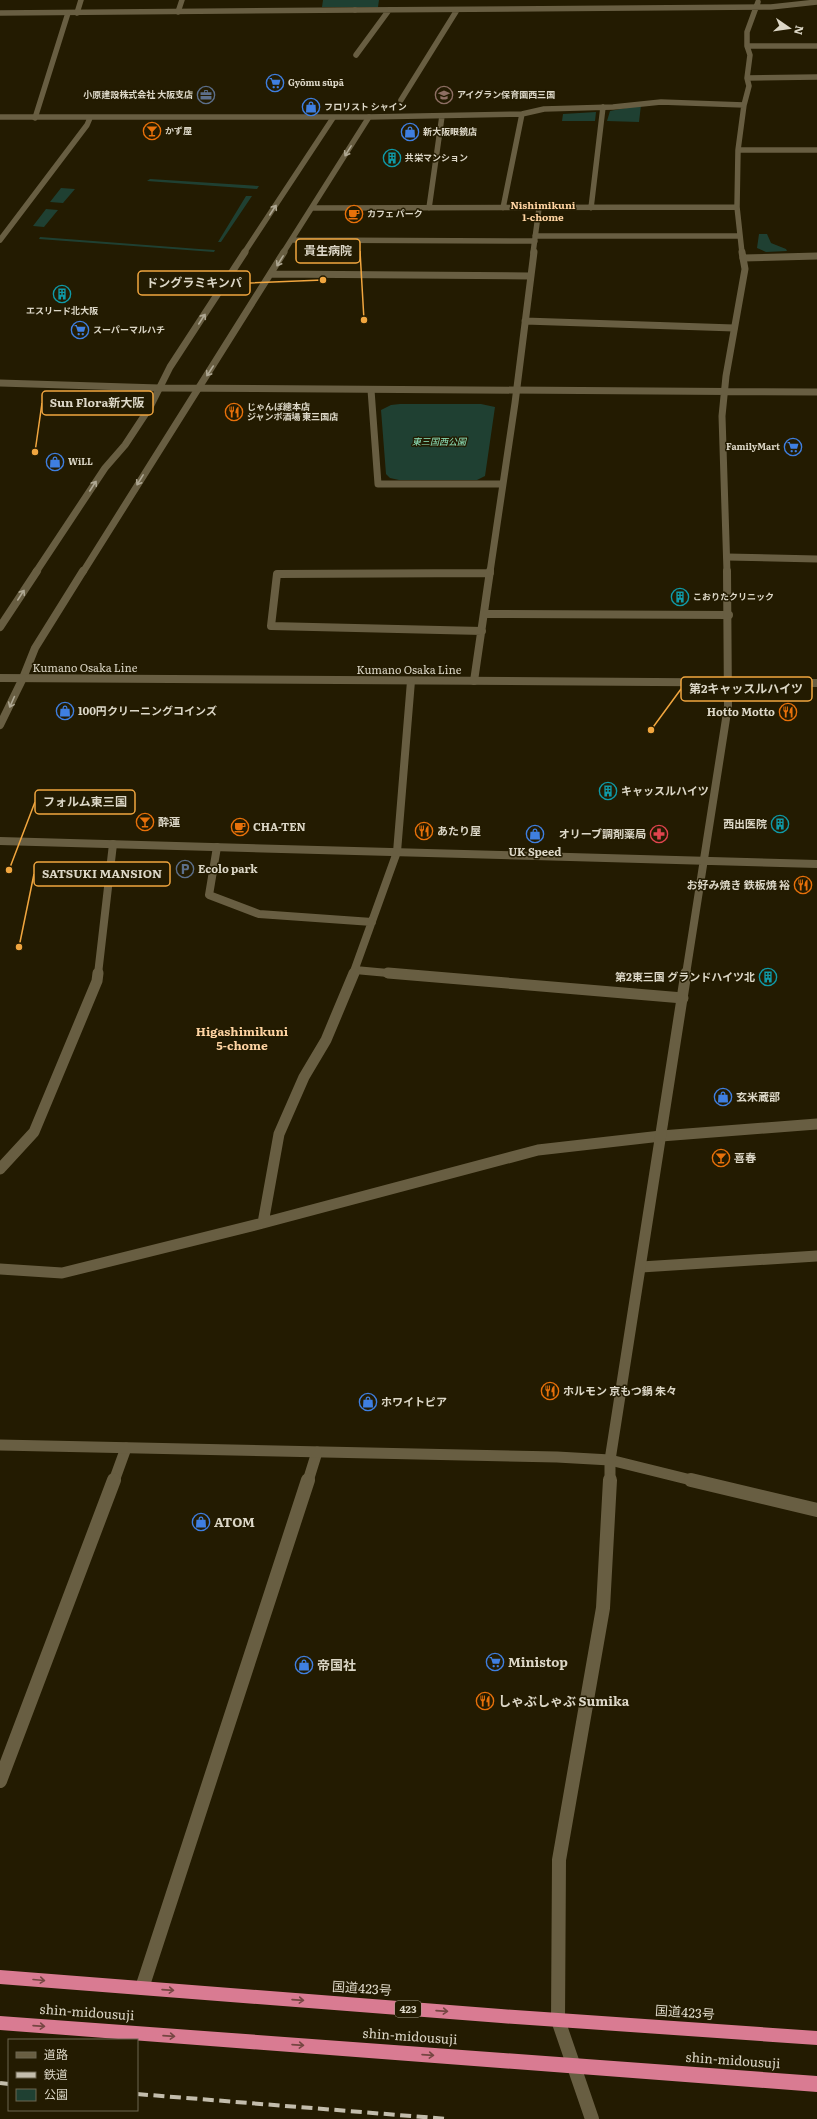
<svg xmlns="http://www.w3.org/2000/svg" width="817" height="2119" viewBox="0 0 817 2119" font-family="Literata,'Noto Sans JP',serif">
	<style>
		.green { fill: #1f4032 }
		.lines { fill: none; stroke-linecap: round; stroke-linejoin: round }
		.minor-far4 { stroke: #685e42; stroke-width: 5.5 }
		.minor-far3 { stroke: #685e42; stroke-width: 7 }
		.minor-far2 { stroke: #685e42; stroke-width: 8 }
		.minor-far1 { stroke: #685e42; stroke-width: 11 }
		.minor { stroke: #685e42; stroke-width: 14 }
		.tertiary-far4 { stroke: #685e42; stroke-width: 5.5 }
		.tertiary-far3 { stroke: #685e42; stroke-width: 7 }
		.tertiary-far2 { stroke: #685e42; stroke-width: 8 }
		.tertiary-far1 { stroke: #685e42; stroke-width: 11 }
		.tertiary { stroke: #685e42; stroke-width: 14 }
		.secondary { stroke: #685e42; stroke-width: 8 }
		.trunk { fill: #d97b92; fill-rule: evenodd }
		.rail { stroke: #c3bdac; stroke-width: 4; stroke-dasharray: 11 5.5; stroke-linecap: butt }
		.oneway { stroke: #aea792 }
		.oneway2 { stroke: #754642 }
		.labels { text-anchor: middle; stroke-width: 3; stroke-linejoin: round; paint-order: stroke }
		.far-poi-label { font-size: 9px; font-weight: bold; fill: #dcd7c7; stroke: #231b01; text-anchor: start }
		.far-park-label { font-size: 9px; font-style: italic; fill: #90e9c1; stroke: #231b01 }
		.far-neighbourhood-label { font-size: 10px; font-weight: bold; fill: #ffd4a2; stroke: #231b01 }
		.shield { fill: #231b01; stroke: #a49f8c; stroke-width: 1 }
		.shield-label { font-size: 10px; font-weight: bold; fill: #dcd7c7 }
		.street-label { font-size: 11px; fill: #dcd7c7; stroke: #231b01 }
		.poi-label { font-size: 11px; font-weight: bold; fill: #dcd7c7; stroke: #231b01; text-anchor: start }
		.neighbourhood-label { font-size: 12px; font-weight: bold; fill: #ffd4a2; stroke: #231b01 }
		.near-poi-label { font-size: 13px; font-weight: bold; fill: #dcd7c7; stroke: #231b01; text-anchor: start }
		.near-street-label { font-size: 13px; fill: #dcd7c7; stroke: #231b01 }
		.leader { fill: none; stroke: #f1a63f; stroke-width: 1.5 }
		.callout-dot { fill: #f1a63f; stroke: #231b01; stroke-width: 1.5 }
		.callout { fill: #231b01; stroke: #f1a63f; stroke-width: 1.5 }
		.callout-label { font-size: 12px; text-anchor: middle; font-weight: bold; fill: #dcd7c7 }
	</style>
	<rect width="100%" height="100%" fill="#231b01"/>
	<path class="green" d="M323 0H379L378 7H322Z
		M641 105 639 122 607 121 610 111Z
		M596 112 595 121H562L563 114Z
		M150 179 259 186 257 189 147 181Z
		M61 188 75 189 63 203 50 202Z
		M246 196H252L221 242H218Z
		M46 209 58 210 44 227 33 226Z
		M759 234H767L771 243 786 249 787 251 766 252 757 248Z
		M40 237 199 249 215 250 214 252 39 239Z
		M400 404H481L495 407 485 476 477 480H399L390 478 386 474 381 410 391 405Z"/>
	<g class="lines">
		<path class="minor-far4" d="M355 10 771 7 817 2
			M178 12 182 0
			M77 13 81 0
			M747 46H817
			M356 55 389 10
			M747 78 817 77
			M401 100 457 10
			M35 118 68 13
			M738 150H817
			M313 208 737 207
			M429 208 442 116
			M503 208 522 114
			M591 208 603 107
			M535 236H740
			M293 240 535 241
			M244 253 333 118
			M283 253 369 117 522 114 544 109 613 107 661 102 744 105
			M533 253 539 208
			M742 253 737 207 738 150 744 105 749 86 747 78 750 55 747 46V32L758 2"/>
		<path class="minor-far3" d="M742 252 743 258 817 256
			M272 274 530 276
			M525 321 734 328
			M371 390 378 484H503
			M727 557 817 559
			M36 572 105 468 125 445 150 407 170 367 245 252
			M83 572 284 252
			M490 572 515 403 534 252"/>
		<path class="minor-far2" d="M484 614 729 615
			M0 627 37 571
			M482 631 271 626 277 574 490 573
			M23 678 35 648 83 571
			M474 681 490 571
			M217 847 209 895 259 914 372 922
			M355 970 399 974
			M98 974 113 844
			M353 974 397 852 411 681"/>
		<path class="minor-far1" d="M388 973 683 998
			M0 1169 34 1132 97 981 98 973
			M263 1223 279 1134 304 1077 326 1040 354 973
			M641 1267 817 1256
			M0 1269 62 1273 263 1223 538 1150 661 1136 817 1124
			M610 1460 695 1481
			M114 1481 126 1448
			M308 1481 317 1452"/>
		<path class="minor" d="M691 1480 817 1510
			M0 1781 114 1480
			M142 1988 308 1480"/>
		<path class="tertiary-far4" d="M0 13 355 10
			M0 117H369
			M0 240 87 125 90 118"/>
		<path class="tertiary-far3" d="M0 383 159 388 817 392
			M727 572 722 416 726 376 745 269 743 258"/>
		<path class="tertiary-far2" d="M0 725 23 678
			M0 841 817 864
			M686 974 728 706 727 571"/>
		<path class="tertiary-far1" d="M0 1445 557 1457 610 1460
			M610 1481V1460L686 973"/>
		<path class="tertiary" d="M592 2119 558 2020 559 1860 603 1608 610 1480"/>
		<path class="secondary" d="M0 678 817 683"/>
		<path class="trunk" d="M0 1970 501 2009 817 2031V2045L501 2023 0 1984Z
			M0 2016 817 2076V2092L0 2030Z"/>
		<path class="rail" d="M0 2083 9 2084
			M137 2094 448 2119"/>
	</g>
	<defs><path id="oneway-shaft" d="M-6 0H5M1.5-3L5.5 0L1.5 3" fill="none" stroke-width="1.6" stroke-linecap="round" stroke-linejoin="round"/></defs>
	<g class="oneway">
		<use href="#oneway-shaft" transform="translate(348 151) rotate(122)"/>
		<use href="#oneway-shaft" transform="translate(273 210) rotate(-57)"/>
		<use href="#oneway-shaft" transform="translate(280 261) rotate(122)"/>
		<use href="#oneway-shaft" transform="translate(202 319) rotate(-57)"/>
		<use href="#oneway-shaft" transform="translate(210 371) rotate(123)"/>
		<use href="#oneway-shaft" transform="translate(140 480) rotate(122)"/>
		<use href="#oneway-shaft" transform="translate(93 486) rotate(-57)"/>
		<use href="#oneway-shaft" transform="translate(21 595) rotate(-57)"/>
		<use href="#oneway-shaft" transform="translate(12 702) rotate(114)"/>
	</g>
	<g class="oneway2">
		<use href="#oneway-shaft" transform="translate(39 1980) rotate(5)"/>
		<use href="#oneway-shaft" transform="translate(168 1990) rotate(4)"/>
		<use href="#oneway-shaft" transform="translate(298 2000) rotate(4)"/>
		<use href="#oneway-shaft" transform="translate(442 2011) rotate(4)"/>
		<use href="#oneway-shaft" transform="translate(39 2026) rotate(4)"/>
		<use href="#oneway-shaft" transform="translate(169 2036) rotate(4)"/>
		<use href="#oneway-shaft" transform="translate(298 2045) rotate(4)"/>
		<use href="#oneway-shaft" transform="translate(428 2055) rotate(4)"/>
	</g>
	<defs>
		<symbol id="supermarket-ring" viewBox="-11 -11 22 22"><circle r="9.5" fill="#231b01" stroke="#3f7fe0" stroke-width="1.5"/><path d="M-6-5.5h2.5l.6 2H6L4.5 2H-2.5L-4.4-4H-6ZM-1.5 3.2a1.3 1.3 0 1 0 .1 0ZM3 3.2a1.3 1.3 0 1 0 .1 0Z" fill="#3f7fe0"/></symbol>
		<symbol id="office-ring" viewBox="-11 -11 22 22"><circle r="9.5" fill="#231b01" stroke="#5c6f8a" stroke-width="1.5"/><path d="M-6-3h4V-5.5h4V-3h4V5H-6ZM-1-4.5V-3h2v-1.5ZM-6 0V1H6V0Z" fill="#5c6f8a"/></symbol>
		<symbol id="school-ring" viewBox="-11 -11 22 22"><circle r="9.5" fill="#231b01" stroke="#8d6e63" stroke-width="1.5"/><path d="M0-5L7-2L0 1L-7-2ZM-4 1L0 2.5L4 1V4Q0 6-4 4Z" fill="#8d6e63"/></symbol>
		<symbol id="shop-ring" viewBox="-11 -11 22 22"><circle r="9.5" fill="#231b01" stroke="#3f7fe0" stroke-width="1.5"/><path d="M-5-2.5h2.3a2.7 3.5 0 0 1 5.4 0H5L5.5 6h-11ZM-1.5-2.5h3a1.5 2.3 0 0 0-3 0Z" fill="#3f7fe0"/></symbol>
		<symbol id="bar-ring" viewBox="-11 -11 22 22"><circle r="9.5" fill="#231b01" stroke="#e8710a" stroke-width="1.5"/><path d="M-6-5H6L.8 .8V4.5H3.5V6h-7V4.5H-.8V.8Z" fill="#e8710a"/></symbol>
		<symbol id="building-ring" viewBox="-11 -11 22 22"><circle r="9.5" fill="#231b01" stroke="#0f9aa8" stroke-width="1.5"/><path d="M-4-6H4V6H1V3H-1V6H-4ZM-2.5-4.3h1.7v1.8h-1.7ZM.8-4.3h1.7v1.8H.8ZM-2.5-1h1.7V.8h-1.7ZM.8-1h1.7V.8H.8Z" fill="#0f9aa8"/></symbol>
		<symbol id="cafe-ring" viewBox="-11 -11 22 22"><circle r="9.5" fill="#231b01" stroke="#e8710a" stroke-width="1.5"/><path d="M-5.5-4.5H6V0H3Q3 3.5 0 3.5H-2.5Q-5.5 3.5-5.5 0ZM3-3.2v2h1.7v-2ZM-6 4.5H4V6H-6Z" fill="#e8710a"/></symbol>
		<symbol id="restaurant-ring" viewBox="-11 -11 22 22"><circle r="9.5" fill="#231b01" stroke="#e8710a" stroke-width="1.5"/><path d="M-5-6h1v4h1v-4h1v4h1v-4h1v5L-1.5 .5V6h-2V.5L-5-1ZM5-6V6H3V1.5H1.5Q1.5-4 5-6Z" fill="#e8710a"/></symbol>
		<symbol id="pharmacy-ring" viewBox="-11 -11 22 22"><circle r="9.5" fill="#231b01" stroke="#e0444e" stroke-width="1.5"/><path d="M-2-6h4v4h4v4h-4v4h-4v-4h-4v-4h4Z" fill="#e0444e"/></symbol>
		<symbol id="parking-ring" viewBox="-11 -11 22 22"><circle r="9.5" fill="#231b01" stroke="#5c6f8a" stroke-width="1.5"/><path d="M-3.5-5.5H1a3.5 3.5 0 0 1 0 7H-1V5.5H-3.5ZM-1-3.4V-.6H.8a1.4 1.4 0 0 0 0-2.8Z" fill="#5c6f8a"/></symbol>
	</defs>
	<g fill-rule="evenodd">
		<use href="#supermarket-ring" x="265" y="73" width="20" height="20"/>
		<use href="#office-ring" x="196" y="85" width="20" height="20"/>
		<use href="#school-ring" x="434" y="85" width="20" height="20"/>
		<use href="#shop-ring" x="301" y="97" width="20" height="20"/>
		<use href="#bar-ring" x="142" y="121" width="20" height="20"/>
		<use href="#shop-ring" x="400" y="122" width="20" height="20"/>
		<use href="#building-ring" x="382" y="148" width="20" height="20"/>
		<use href="#cafe-ring" x="344" y="204" width="20" height="20"/>
		<use href="#building-ring" x="52" y="284" width="20" height="20"/>
		<use href="#supermarket-ring" x="70" y="320" width="20" height="20"/>
		<use href="#restaurant-ring" x="224" y="402" width="20" height="20"/>
		<use href="#supermarket-ring" x="783" y="437" width="20" height="20"/>
		<use href="#shop-ring" x="45" y="452" width="20" height="20"/>
		<use href="#building-ring" x="670" y="587" width="20" height="20"/>
		<use href="#shop-ring" x="55" y="701" width="20" height="20"/>
		<use href="#restaurant-ring" x="778" y="702" width="20" height="20"/>
		<use href="#building-ring" x="598" y="781" width="20" height="20"/>
		<use href="#bar-ring" x="135" y="812" width="20" height="20"/>
		<use href="#building-ring" x="770" y="814" width="20" height="20"/>
		<use href="#cafe-ring" x="230" y="817" width="20" height="20"/>
		<use href="#restaurant-ring" x="414" y="821" width="20" height="20"/>
		<use href="#shop-ring" x="525" y="824" width="20" height="20"/>
		<use href="#pharmacy-ring" x="649" y="824" width="20" height="20"/>
		<use href="#parking-ring" x="175" y="859" width="20" height="20"/>
		<use href="#restaurant-ring" x="793" y="875" width="20" height="20"/>
		<use href="#building-ring" x="758" y="967" width="20" height="20"/>
		<use href="#shop-ring" x="713" y="1087" width="20" height="20"/>
		<use href="#bar-ring" x="711" y="1148" width="20" height="20"/>
		<use href="#restaurant-ring" x="540" y="1381" width="20" height="20"/>
		<use href="#shop-ring" x="358" y="1392" width="20" height="20"/>
		<use href="#shop-ring" x="191" y="1512" width="20" height="20"/>
		<use href="#supermarket-ring" x="485" y="1652" width="20" height="20"/>
		<use href="#shop-ring" x="294" y="1655" width="20" height="20"/>
		<use href="#restaurant-ring" x="475" y="1691" width="20" height="20"/>
	</g>
	<g class="labels">
		<g class="far-poi-label">
			<text x="288" y="86">Gyōmu sūpā</text>
			<text x="193" y="98" text-anchor="end">小原建設株式会社 大阪支店</text>
			<text x="457" y="98">アイグラン保育園西三国</text>
			<text x="324" y="110">フロリスト シャイン</text>
			<text x="165" y="134">かず屋</text>
			<text x="423" y="135">新大阪眼鏡店</text>
			<text x="405" y="161">共栄マンション</text>
			<text x="367" y="217">カフェ パーク</text>
			<text x="62" y="314" text-anchor="middle">エスリード北大阪</text>
			<text x="93" y="333">スーパーマルハチ</text>
			<text x="247" y="410">じゃんぼ總本店<tspan x="247" dy="10">ジャンボ酒場 東三国店</tspan></text>
			<text x="780" y="450" text-anchor="end">FamilyMart</text>
			<text x="68" y="465">WiLL</text>
			<text x="693" y="600">こおりたクリニック</text>
		</g>
		<g class="far-park-label">
			<text x="439" y="445">東三国西公園</text>
		</g>
		<g class="far-neighbourhood-label">
			<text x="543" y="209">Nishimikuni<tspan x="543" dy="12">1-chome</tspan></text>
		</g>
		<rect class="shield" x="395" y="2001" width="26" height="16" rx="3"/>
		<g class="shield-label">
			<text x="408" y="2013">423</text>
		</g>
		<g class="street-label">
			<text x="85" y="672">Kumano Osaka Line</text>
			<text x="409" y="674">Kumano Osaka Line</text>
		</g>
		<g class="poi-label">
			<text x="78" y="715">100円クリーニングコインズ</text>
			<text x="775" y="716" text-anchor="end">Hotto Motto</text>
			<text x="621" y="795">キャッスルハイツ</text>
			<text x="158" y="826">酔蓮</text>
			<text x="767" y="828" text-anchor="end">西出医院</text>
			<text x="253" y="831">CHA-TEN</text>
			<text x="437" y="835">あたり屋</text>
			<text x="646" y="838" text-anchor="end">オリーブ調剤薬局</text>
			<text x="535" y="856" text-anchor="middle">UK Speed</text>
			<text x="198" y="873">Ecolo park</text>
			<text x="790" y="889" text-anchor="end">お好み焼き 鉄板焼 裕</text>
			<text x="755" y="981" text-anchor="end">第2東三国 グランドハイツ北</text>
			<text x="736" y="1101">玄米蔵部</text>
			<text x="734" y="1162">喜春</text>
			<text x="563" y="1395">ホルモン 京もつ鍋 朱々</text>
			<text x="381" y="1406">ホワイトピア</text>
		</g>
		<g class="neighbourhood-label">
			<text x="242" y="1036">Higashimikuni<tspan x="242" dy="14">5-chome</tspan></text>
		</g>
		<g class="near-poi-label">
			<text x="214" y="1527">ATOM</text>
			<text x="508" y="1667">Ministop</text>
			<text x="317" y="1670">帝国社</text>
			<text x="498" y="1706">しゃぶしゃぶ Sumika</text>
		</g>
		<g class="near-street-label">
			<text transform="translate(362 1988) rotate(4)" y="5">国道423号</text>
			<text transform="translate(87 2012) rotate(4)" y="5">shin-midousuji</text>
			<text transform="translate(685 2012) rotate(4)" y="5">国道423号</text>
			<text transform="translate(410 2036) rotate(4)" y="5">shin-midousuji</text>
			<text transform="translate(733 2060) rotate(4)" y="5">shin-midousuji</text>
		</g>
	</g>
	<path class="leader" d="M364 320L360 251M323 280L250 283M35 452L42 403M651 730L681 689M9 870L35 802M19 947L34 874"/>
	<g class="callout-dot">
		<circle cx="364" cy="320" r="4"/>
		<circle cx="323" cy="280" r="4"/>
		<circle cx="35" cy="452" r="4"/>
		<circle cx="651" cy="730" r="4"/>
		<circle cx="9" cy="870" r="4"/>
		<circle cx="19" cy="947" r="4"/>
	</g>
	<g class="callout">
		<rect x="296" y="239" width="64" height="24" rx="4"/>
		<rect x="138" y="271" width="112" height="24" rx="4"/>
		<rect x="42" y="391" width="111" height="24" rx="4"/>
		<rect x="681" y="677" width="131" height="24" rx="4"/>
		<rect x="35" y="790" width="100" height="24" rx="4"/>
		<rect x="34" y="862" width="136" height="24" rx="4"/>
	</g>
	<g class="callout-label">
		<text x="328" y="255">貴生病院</text>
		<text x="194" y="287">ドングラミキンパ</text>
		<text x="97" y="407">Sun Flora新大阪</text>
		<text x="746" y="693">第2キャッスルハイツ</text>
		<text x="85" y="806">フォルム東三国</text>
		<text x="102" y="878">SATSUKI MANSION</text>
	</g>
	<rect x="8" y="2039" width="130" height="72" fill="#231b01" stroke="#6d6650"/>
	<rect x="16" y="2052" width="20" height="6" fill="#685e42" stroke="#6d6650"/>
	<text x="44" y="2059" font-size="12" fill="#dcd7c7">道路</text>
	<rect x="16" y="2072" width="20" height="6" fill="#c3bdac" stroke="#6d6650"/>
	<text x="44" y="2079" font-size="12" fill="#dcd7c7">鉄道</text>
	<rect x="16" y="2089" width="20" height="12" fill="#1f4032" stroke="#6d6650"/>
	<text x="44" y="2099" font-size="12" fill="#dcd7c7">公園</text>
	<g transform="translate(789 28) rotate(103)" stroke="#231b01" stroke-width="3" paint-order="stroke">
	<path d="M0-3L7 15L0 10L-7 15Z" fill="#dcd7c7"/>
	<text y="-6" font-size="11" font-weight="bold" text-anchor="middle" fill="#dcd7c7">N</text>
	</g>
</svg>
